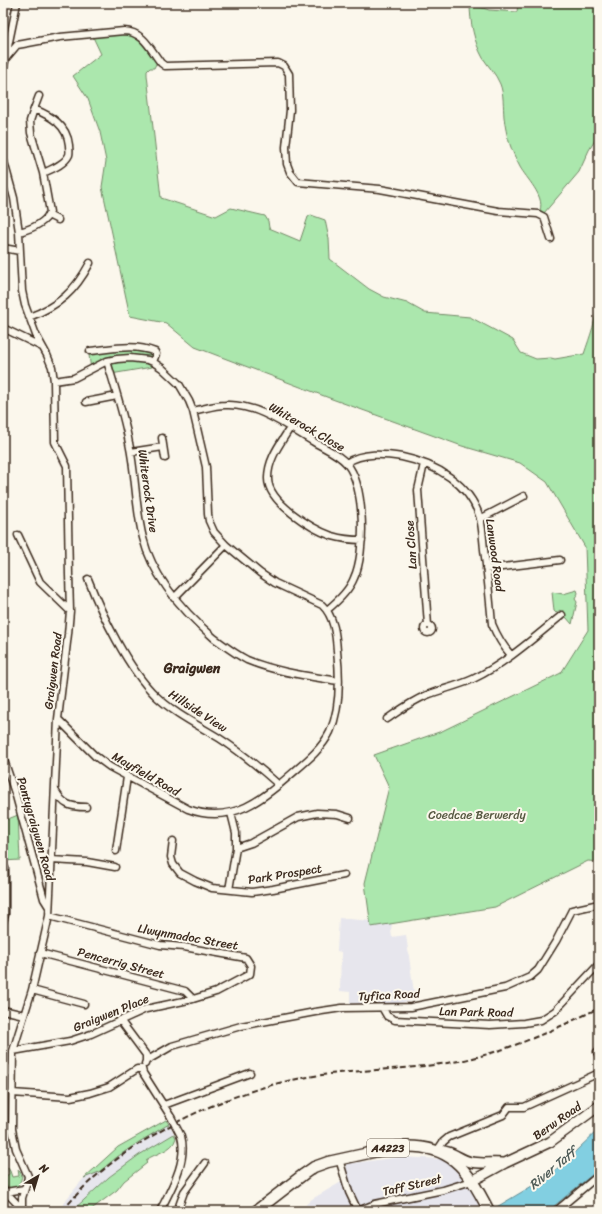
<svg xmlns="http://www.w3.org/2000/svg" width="602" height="1214" viewBox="0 0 602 1214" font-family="Sriracha,sans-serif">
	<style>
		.built { fill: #e7e6ed }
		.green { fill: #abe7ad; stroke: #738866 }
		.water { fill: #82cfe1; stroke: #668d93 }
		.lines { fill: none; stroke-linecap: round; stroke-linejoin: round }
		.minor-casing { stroke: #3b2a1e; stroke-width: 9 }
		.secondary-casing { stroke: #3b2a1e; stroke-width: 12 }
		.primary-casing { stroke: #3b2a1e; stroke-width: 13 }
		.minor { stroke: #fbf7ec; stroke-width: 6 }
		.secondary { stroke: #fbf7ec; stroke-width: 9 }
		.primary { stroke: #fbf7ec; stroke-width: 10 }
		.rail { stroke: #3b2a1e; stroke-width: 2; stroke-dasharray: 6 3; stroke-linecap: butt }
		.minor-bridge-casing { stroke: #3b2a1e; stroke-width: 9; stroke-linecap: butt }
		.minor-bridge { stroke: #fbf7ec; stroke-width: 6 }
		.labels { text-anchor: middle; stroke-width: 4; stroke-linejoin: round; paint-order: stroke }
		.shield { fill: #fbf7ec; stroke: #75685c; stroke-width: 1 }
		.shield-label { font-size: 11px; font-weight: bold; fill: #3b2a1e }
		.street-label { font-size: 12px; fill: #3b2a1e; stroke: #fbf7ec }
		.park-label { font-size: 12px; fill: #575942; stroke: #fbf7ec }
		.water-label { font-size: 13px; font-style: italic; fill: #505c58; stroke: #fbf7ec }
		.quarter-label { font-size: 14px; font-weight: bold; fill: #3b2a1e; stroke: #fbf7ec }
	</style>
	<rect width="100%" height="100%" fill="#fbf7ec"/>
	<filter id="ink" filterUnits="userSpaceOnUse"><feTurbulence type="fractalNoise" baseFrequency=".025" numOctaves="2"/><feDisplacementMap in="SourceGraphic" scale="8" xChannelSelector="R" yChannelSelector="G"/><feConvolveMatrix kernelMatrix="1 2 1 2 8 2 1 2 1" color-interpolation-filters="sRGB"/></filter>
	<g filter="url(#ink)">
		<path class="built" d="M339 918 392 923 391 930 392 937 406 935 415 1000 391 1004 350 1003V992L340 991 341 952 337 951Z
			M169 1124 174 1134 139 1155 109 1177 72 1211H60L64 1202 84 1178 99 1172 117 1157 139 1142Z
			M400 1157 441 1159 451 1165 462 1175 484 1211H299L312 1199 348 1178 346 1164Z"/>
		<path class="green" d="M518 3H599V134L589 150 579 172 544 213 540 210C545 196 526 178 520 167 511 150 506 136 504 117 503 106 504 94 500 84 496 74 488 66 483 58 474 42 470 22 470 4L489 10 517 12Z
			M124 33C140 34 149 50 157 62L154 68H150L147 71V75L161 198 216 216 231 208 265 216 268 221 269 228 300 241 308 217 311 215 325 220 329 239 330 259 369 289 384 297 407 303 425 313 470 317 513 340 521 353 536 359 551 358 555 359 584 354C590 336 597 319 597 301L599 300V862L588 861 495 907 371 927 365 883 389 787 374 755 442 731 561 673 588 630 585 547 547 482 520 463 462 446 332 399 195 347 166 323 130 316 102 187 106 161 100 132 88 99 73 76 101 54 93 37Z
			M121 348 155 352 152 367 111 374 107 361 91 370 89 355 90 351Z
			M577 590 578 593 575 599 577 602 572 624 560 610 556 613 554 611 552 592 563 594Z
			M18 815 20 860 3 861V821Z
			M166 1120 169 1124 139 1142 117 1157 99 1172 84 1178 118 1147Z
			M174 1134 176 1138C173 1151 155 1153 146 1160L147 1163 124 1181 117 1190 89 1211H72L109 1177 139 1155Z
			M8 1168 10 1171 12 1177 19 1176 18 1169 22 1175C20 1188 13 1192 3 1183V1178L9 1174Z"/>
		<path class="water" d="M599 1129V1169L548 1211H490L542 1180 559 1167Z"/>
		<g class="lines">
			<defs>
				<path id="minor" d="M6 58 17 45 23 44 60 37 124 31C144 32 150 49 161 63L165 66 278 63 284 66 289 74 290 110 286 147 287 164 290 172 298 182 380 189 498 211 538 214 544 217 551 239
					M3 71 17 3
					M34 109 39 96
					M3 158 14 198 19 232 22 291 25 305 36 335 47 355 52 367 54 381 55 442 67 466 69 575 70 611 68 634 58 719 49 916 32 990 13 1051 12 1129 16 1149 28 1176 27 1182 22 1198V1209
					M48 215 58 220
					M19 232C31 229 45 223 50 212L43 173 31 133 30 121 34 109C51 116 67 125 69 145 69 148 70 152 69 155 65 164 52 169 43 173
					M3 248 20 251
					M29 317C59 306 75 291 90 263
					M3 328 42 347
					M90 351C111 349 134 343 155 352L156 354 153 362
					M107 361C115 388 124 415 129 443 136 474 135 507 143 538 153 578 184 612 214 638 225 646 235 654 247 660 276 672 308 676 338 681
					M54 381 74 378 107 361 117 359 130 358 148 360 153 362 162 368 179 384 189 401 193 411 206 467 208 514 209 521 214 532 226 545 260 573 275 583 322 605C334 616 336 635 337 651 340 677 341 707 330 732 322 748 309 759 296 770 264 798 233 826 188 809L110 767 95 756 58 719
					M86 402 117 396
					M193 411C204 409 214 405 225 405 257 403 288 427 314 442 324 448 339 454 347 464 365 485 366 553 354 578 349 591 338 601 327 610
					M290 428C280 444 268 459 268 478 267 502 312 529 332 536 342 539 351 540 362 540
					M162 438 165 458
					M131 452 163 447
					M346 463C363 452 384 454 402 457 436 464 470 484 480 518 483 530 483 545 485 557 488 580 490 602 492 624 497 636 502 645 511 655
					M424 464 418 490 428 625
					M480 519 524 496
					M18 535 40 582 70 611
					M486 569 560 560
					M88 579C102 615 128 669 156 696 175 714 198 725 219 738 241 752 260 768 279 785
					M174 598 226 545
					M424 629a4 4 0 1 1 8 0a4 4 0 1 1-8 0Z
					M387 719C400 710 412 701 427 695 442 689 458 686 473 679 505 664 535 637 562 615
					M3 757 16 796 44 899 49 907
					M55 790C63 805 70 807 86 807
					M173 841 171 857 173 864 180 873 195 881 212 888 252 892 273 889 344 875
					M236 848 251 843 298 817 317 813 337 814 350 818
					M116 851 127 777
					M51 860 87 862 115 867
					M229 890 236 848V833L231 813
					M3 922 5 915V868
					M40 953 185 991 193 999
					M32 990 84 1004
					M383 1009 387 1016 395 1020 490 1025 524 1023 541 1020 555 1011 599 964
					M3 1010 24 1015
					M120 1020 146 1055V1061L145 1064
					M13 1051 70 1041 91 1034 146 1009 193 999 216 992 250 974 251 966 246 958 184 947 160 945 49 916
					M597 1052 599 1056
					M146 1061 172 1046 241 1026 315 1012 342 1008 411 1007 505 988 530 977 538 970 556 941 572 910 599 904
					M142 1069 143 1073 171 1117
					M12 1093 70 1097 90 1093 109 1087 137 1069H142
					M164 1105 250 1073
					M437 1151 443 1142 449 1137 503 1115 509 1107H524L599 1073
					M339 1159 349 1192 358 1211 375 1204 443 1190 472 1181
					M3 1189 22 1209
					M6 1192 24 1189
					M160 1211C171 1189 188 1161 181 1136
					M174 1211 179 1206 184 1192 205 1163
					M556 1211 599 1175"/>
				<path id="secondary" d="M437 1151C451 1149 458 1159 471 1162 481 1164 493 1162 503 1163
					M472 1181 505 1163 550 1142 599 1106"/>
				<path id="primary" d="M256 1211 304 1174 314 1167 328 1162 396 1147C450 1142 467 1168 489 1211"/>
			</defs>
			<use href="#minor" class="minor-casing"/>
			<use href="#secondary" class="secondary-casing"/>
			<use href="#primary" class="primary-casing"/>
			<use href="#minor" class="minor"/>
			<use href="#secondary" class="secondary"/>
			<use href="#primary" class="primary"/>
			<path class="rail" d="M63 1211C113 1144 227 1090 308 1077 362 1068 418 1071 473 1058 517 1047 558 1028 599 1008"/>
			<defs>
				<path id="minor-bridge" d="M171 1117 181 1136"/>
			</defs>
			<use href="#minor-bridge" class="minor-bridge-casing"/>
			<use href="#minor-bridge" class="minor-bridge"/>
		</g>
	</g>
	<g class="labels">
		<rect class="shield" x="367" y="1139" width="42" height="18" rx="3"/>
		<g class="shield-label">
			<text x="388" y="1152">A4223</text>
		</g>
		<g class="street-label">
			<text transform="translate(307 427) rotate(30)" y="4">Whiterock Close</text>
			<text transform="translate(148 491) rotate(82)" y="4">Whiterock Drive</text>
			<text transform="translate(411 545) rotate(-94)" y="4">Lan Close</text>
			<text transform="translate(495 555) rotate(82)" y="4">Lanwood Road</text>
			<text transform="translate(53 671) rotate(-83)" y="4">Graigwen Road</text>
			<text transform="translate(198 711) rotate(33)" y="4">Hillside View</text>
			<text transform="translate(146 774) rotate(30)" y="4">Mayfield Road</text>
			<text transform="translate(36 829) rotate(74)" y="4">Pantygraigwen Road</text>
			<text transform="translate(285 874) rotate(-9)" y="4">Park Prospect</text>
			<text transform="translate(188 937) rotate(10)" y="4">Llwynmadoc Street</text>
			<text transform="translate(121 963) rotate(15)" y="4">Pencerrig Street</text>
			<text transform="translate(389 995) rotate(-3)" y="4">Tyfica Road</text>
			<text transform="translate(476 1012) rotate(1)" y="4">Lan Park Road</text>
			<text transform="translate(111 1013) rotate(-22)" y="4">Graigwen Place</text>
			<text transform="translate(557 1121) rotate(-35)" y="4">Berw Road</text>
			<text transform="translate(412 1185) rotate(-13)" y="4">Taff Street</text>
		</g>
		<g class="park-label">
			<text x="477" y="819">Coedcae Berwerdy</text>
		</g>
		<g class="water-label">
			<text transform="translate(552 1168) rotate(-40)" y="5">River Taff</text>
		</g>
		<g class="quarter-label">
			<text x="192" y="673">Graigwen</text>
		</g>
	</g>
	<rect width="602" height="1214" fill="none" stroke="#fbf7ec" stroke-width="16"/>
	<rect x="8" y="8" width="586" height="1198" fill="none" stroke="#3b2a1e" stroke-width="1.5" filter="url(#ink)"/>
	<g transform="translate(38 1176) rotate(38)" stroke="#fbf7ec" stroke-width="3" paint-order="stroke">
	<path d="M0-3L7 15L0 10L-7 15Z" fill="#3b2a1e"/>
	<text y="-6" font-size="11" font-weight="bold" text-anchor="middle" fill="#3b2a1e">N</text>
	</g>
</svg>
